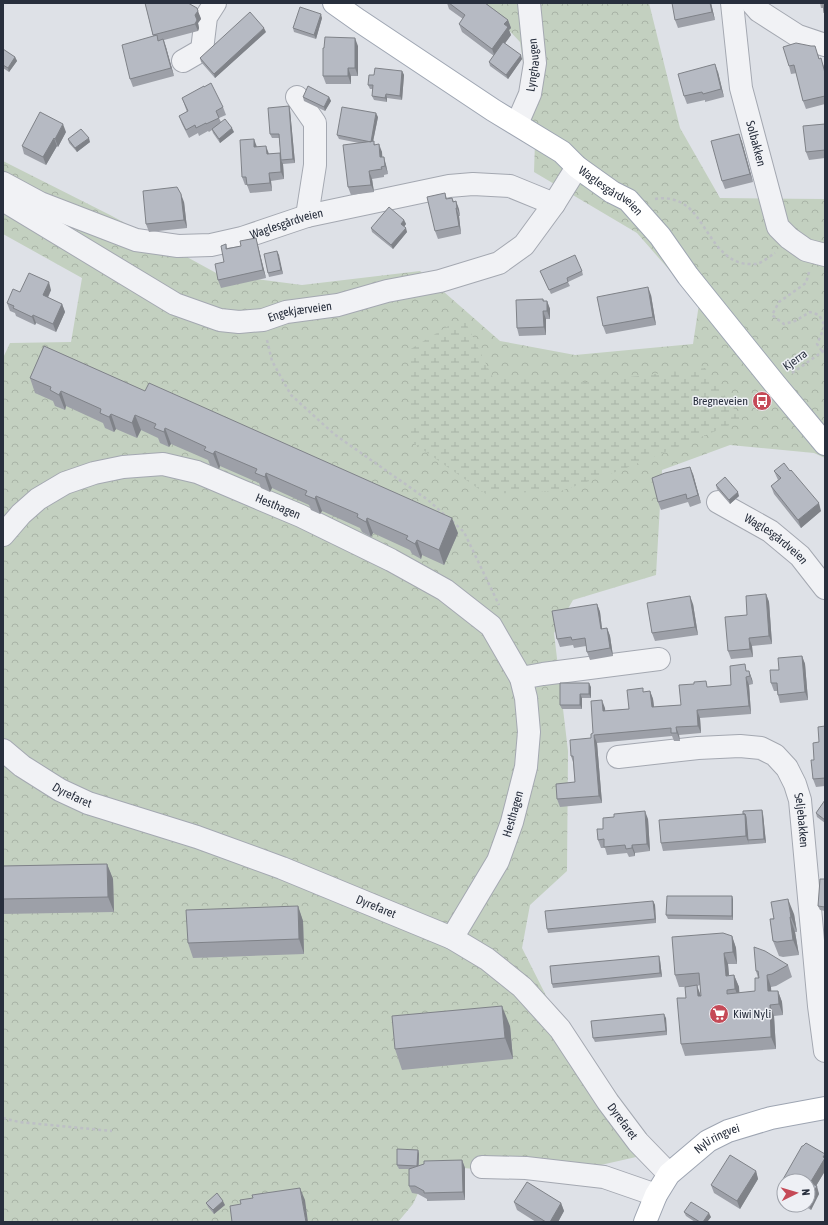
<svg xmlns="http://www.w3.org/2000/svg" width="828" height="1225" viewBox="0 0 828 1225" font-family="'Asap Condensed',sans-serif">
	<style>
		.forest { fill: url(#forest-crowns) }
		.wetland { fill: url(#wetland-marsh) }
		.lines { fill: none; stroke-linecap: round; stroke-linejoin: round }
		.minor-casing { stroke: #a4a8b1; stroke-width: 24 }
		.major-casing { stroke: #9ea5b2; stroke-width: 24 }
		.path { stroke: #bdbfc5; stroke-width: 2.5; stroke-dasharray: 3 3; stroke-linecap: butt }
		.minor { stroke: #f1f2f5; stroke-width: 22 }
		.major { stroke: #fff; stroke-width: 22 }
		.wall { fill: #9da0a8; fill-rule: evenodd }
		.shaded-wall { fill: #7f8288 }
		.building { fill: #b6bac3; stroke: #7f8288 }
		.labels { text-anchor: middle; stroke-width: 3; stroke-linejoin: round; paint-order: stroke }
		.street-label { font-size: 12px; fill: #282f3d; stroke: #eef0f5 }
		.poi-label { font-size: 12px; fill: #282f3d; stroke: #eef0f5; text-anchor: end }
	</style>
	<defs>
		<pattern id="forest-crowns" width="20" height="18" patternUnits="userSpaceOnUse"><rect width="20" height="18" fill="#c3d0c0"/><path d="M2 6a3 3 0 1 1 6 0M12 15a3 3 0 1 1 6 0" fill="none" stroke="#a8b3a6"/></pattern>
		<pattern id="wetland-marsh" width="20" height="14" patternUnits="userSpaceOnUse"><rect width="20" height="14" fill="#c3d0c0"/><path d="M1 5h8M5 5V1M11 12h8M15 12V8" fill="none" stroke="#a8b3a6"/></pattern>
	</defs>
	<rect width="100%" height="100%" fill="#dee1e7"/>
	<path class="forest" d="M483 3H649L680 128 720 198 825 199V458L814 453 730 445 662 470 656 575 573 600 554 633 568 751 567 871 530 905 522 948 577 1057 645 1155 552 1176 431 1165 413 1204 398 1222H3V358L10 343 71 342 82 278 3 234V161L112 216 218 274 302 285 420 271 500 341 575 355 693 344 699 304 637 233 534 172 535 142 520 42Z"/>
	<path class="wetland" d="M463 317 493 378 587 382 705 368 742 420 624 469 561 491 486 494 409 440V350Z"/>
	<g class="lines">
		<defs>
			<g id="minor">
				<path id="s1" d="M732 3 741 88 778 227 789 238 806 250 825 255"/>
				<path d="M752 3 759 11 798 36 825 45"/>
				<path d="M183 61 202 50 206 17 215 3"/>
				<path d="M297 97 315 123V165L307 216"/>
				<path id="s2" d="M517 124 530 94 535 63 529 3"/>
				<path id="s3" d="M3 183 40 203 136 240 178 246 211 245 242 238 307 216 449 186 473 184 510 186 554 204"/>
				<path id="s4" d="M3 200 175 304 220 320 239 322 263 320 286 312 338 305 387 291 440 281 499 263 524 245 554 204 577 167"/>
				<path id="s5" d="M718 502 770 531 800 556 825 588"/>
				<path id="s6" d="M3 535 21 514 38 499 65 483 94 473 123 467 163 464 197 472 244 492 301 516 391 560 445 590 491 626 521 678 526 698 529 732 526 767 512 822 498 861 452 938"/>
				<path d="M521 678 543 674 659 659"/>
				<path id="s7" d="M3 750 22 766 60 790 88 803 197 837 282 868 452 938 487 959 522 987 560 1029 608 1102 638 1142 669 1174"/>
				<path id="s8" d="M618 757 698 748 740 746 761 748 775 755 787 768 795 784 800 800 819 1006 825 1051"/>
				<path d="M482 1167 526 1168 604 1177 656 1195"/>
			</g>
			<g id="major">
				<path id="s9" d="M334 3 358 20 493 110 562 152 577 167 612 192 628 200 660 236 688 276 775 384 825 444"/>
				<path id="s10" d="M645 1222 656 1195 669 1174 708 1141 728 1131 771 1118 825 1108"/>
			</g>
		</defs>
		<use href="#minor" class="minor-casing"/>
		<use href="#major" class="major-casing"/>
		<path class="path" d="M655 199C668 196 683 201 692 211 709 229 720 265 751 264 753 264 755 264 757 264 763 262 770 256 775 253
			M809 272 806 283 779 302 772 315 784 324 795 321 810 312 819 315 825 326 817 344 822 351
			M267 340 272 361 291 395 334 434 428 500 447 517
			M792 373 825 350
			M452 521 464 532 499 605
			M3 1118 19 1122 112 1131"/>
		<use href="#minor" class="minor"/>
		<use href="#major" class="major"/>
	</g>
	<path class="wall" d="M145 3 192 5 200 16 201 19 198 23 199 28 198 31 164 40 166 47 174 76 133 87 130 79 153 36Z
		M447 3H485L508 20 511 28 509 30 511 35 505 43 522 59 508 79 490 66 489 62 494 56 462 32 459 24 463 19 449 9Z
		M711 3 715 20 678 28 675 20Z
		M820 3H825V16L823 8H821Z
		M322 18 316 39 294 32 293 28Z
		M266 32 215 78 201 62 200 58Z
		M358 46V76H351V84H326L323 76Z
		M3 50 15 57 17 61 9 72 3 68Z
		M818 54 819 59 824 66 825 70V104L806 109 803 101 797 73 791 74 789 66Z
		M402 71 404 75 402 100 387 98V102L374 100 372 96 373 89H370L368 85 374 75Z
		M718 72 724 97 705 102V100L687 104 684 96Z
		M303 97H329L331 101 325 111 304 101Z
		M182 98 223 107 226 115 219 118 221 122 234 132 220 143 213 133 212 130 209 132 208 131 199 136 198 133 189 138 182 124 179 116 187 112Z
		M289 106 290 110 295 163 283 164 284 179 271 181 272 191 250 193 247 185H245L242 177 257 147 269 154 280 153 281 157 279 138H272L270 134Z
		M378 117 373 142 382 152V157L386 165 388 174 384 175V177L372 179 374 192 351 195 348 187 359 143 339 139 337 135Z
		M825 124V158L809 160 806 152Z
		M66 132 58 147 57 146 46 165 24 154 22 146Z
		M739 134 742 142 753 182 725 189 722 181Z
		M68 139 90 142 77 152 69 143Z
		M445 193 447 199 452 198 454 202 456 201 460 216H459L461 234 438 239 435 231Z
		M184 202 187 228 149 232 146 224Z
		M404 220 406 224 404 227 407 232 393 249 372 232 371 228Z
		M256 238 266 278 221 288 218 280 224 262 226 244 227 248 241 246Z
		M277 251 283 274 269 277 268 273Z
		M540 271H582L583 275 568 282 570 286 551 294Z
		M51 290 48 298 62 304 65 312 56 332 36 323 35 325 16 316 15 313 10 311 7 303 20 292Z
		M651 295 656 325 606 334 603 326Z
		M543 299 544 301H547L550 309V319H546V335L519 336 517 328Z
		M44 346 458 533 444 565 422 555 421 559 412 554 410 550 373 533 371 537 362 532 360 528 322 511 320 514 311 510 309 505 272 488 270 492 261 488 259 483 220 466 219 469 210 465 208 460 171 444 169 447 160 443 158 438 141 430 137 438 116 429 114 432 105 428 103 423 66 406 65 410 55 406 53 401 35 393 30 378Z
		M774 471 821 511 801 528 774 494 771 486 778 480Z
		M693 474 701 503 690 507 688 502 661 510 658 502Z
		M716 485 739 496 730 504 717 489Z
		M766 594 769 602 772 644 752 646 753 657 731 659 728 651 747 615Z
		M597 604 600 612 602 629 607 628 610 636 613 656 590 660 587 652 586 646 574 648 573 645 560 647 557 639Z
		M693 604 698 635 655 641 652 633Z
		M802 656 805 664 808 700 780 703 777 691H774L771 683Z
		M747 671 752 679 753 684 749 685 751 714 700 718 701 733 679 735 680 741H674L672 736 597 743 602 803 560 807 557 799 575 782 573 762 571 756 591 738 605 708V711L629 709 644 692 650 691 653 699 654 707 681 705 709 687 731 685Z
		M591 687V698H582V709H562L560 705Z
		M825 726V786L816 787 813 779 819 742Z
		M825 800V823L817 817 816 813Z
		M762 810 763 814 766 843 663 851 661 843 743 814Z
		M648 819 650 851 635 853V856L629 857 627 853 607 855 605 848H601L598 840 603 829Z
		M107 864 113 879 114 912 3 914V866Z
		M825 879V911L820 910 818 906Z
		M732 896 733 900V920L668 919 666 915Z
		M653 901 655 905 656 923 548 933 547 929Z
		M298 906 303 921 304 954 193 958 188 943Z
		M794 914 797 932H795L799 955 783 957 779 956 773 941 770 919Z
		M732 936 736 948 737 964H728L729 976 734 975 739 987V993L755 991 758 978 756 971 788 965 792 977 776 986 771 987V991H778L782 1002 783 1015 774 1016 776 1049 685 1056 681 1044 686 998 685 987H679L675 975ZM700 985 701 996 697 986Z
		M660 960 662 977 553 988 552 984Z
		M666 1018 667 1035 595 1042 593 1038Z
		M510 1026 513 1059 402 1070 395 1049Z
		M418 1150 419 1154V1166L462 1160 465 1168V1200L427 1201V1199L418 1194 412 1193 409 1186V1169H399L397 1165Z
		M825 1155V1171L816 1186 819 1194 811 1210 803 1205H808V1181H784V1185L782 1181Z
		M756 1171 758 1179 740 1209 714 1193 711 1185Z
		M514 1202 561 1203 564 1211 558 1222H536L517 1210Z
		M206 1203 225 1205 214 1214 208 1207Z
		M684 1212 711 1217 707 1222H695L686 1216Z"/>
	<path class="shaded-wall" d="M710 3H711L715 20 712 12Z
		M197 8 201 19 198 23 199 28 198 31 195 24V15Z
		M321 14 322 18 316 39 314 35Z
		M508 20 511 28 509 30 511 35 495 57 492 49 504 24Z
		M264 28 266 32 215 78 214 74Z
		M355 38 358 46V76L355 68Z
		M163 39 166 47 174 76 171 68Z
		M521 55 522 59 508 79 506 75Z
		M15 57 17 61 9 72 8 68Z
		M715 64 718 72 724 97 721 89Z
		M348 68 351 76V84L348 76Z
		M402 71 404 75 402 100 400 96Z
		M386 94 387 98V102L385 98Z
		M329 97 331 101 325 111 324 107Z
		M289 106 290 110 295 163 293 159Z
		M376 113 378 117 372 146 371 142Z
		M63 124 66 132 58 147 55 139Z
		M232 128 234 132 220 143 219 139Z
		M739 134 742 142 753 182 750 174Z
		M54 138 57 146 46 165 43 157Z
		M89 138 90 142 77 152 75 148Z
		M254 139 257 147H254Z
		M379 144 382 152 383 165 380 157Z
		M266 146 269 154H267Z
		M280 153 282 160H281L283 164 284 179 281 172Z
		M384 157 386 165 388 174 385 166Z
		M369 171 372 179 374 192 371 185Z
		M269 173 271 181 272 191 270 183Z
		M181 194 184 202 187 228 184 220Z
		M452 198 459 216 461 234Z
		M456 201 459 209 460 216 457 208Z
		M404 220 406 224 403 228 401 224Z
		M406 228 407 232 393 249 391 245Z
		M256 238 266 278 263 270Z
		M277 251 279 255 283 274 281 270Z
		M49 282 51 290 45 303 43 295Z
		M648 287 651 295 656 325 653 317Z
		M547 301 550 309V319L547 311Z
		M62 304 65 312 56 332 53 324Z
		M543 311 546 319V335L544 327Z
		M33 315 36 323 35 325 32 317Z
		M61 391 66 406 65 410 59 395Z
		M111 414 116 429 114 432 109 417Z
		M135 415 141 430 137 438 132 423Z
		M165 428 171 444 169 447 164 432Z
		M215 451 220 466 219 469 213 454Z
		M690 467 693 474 701 503 698 495Z
		M266 473 272 488 270 492 265 477Z
		M738 492 739 496 730 504 729 500Z
		M316 496 322 511 320 514 315 499Z
		M819 503 821 511 801 528 798 520Z
		M367 518 373 533 371 537 366 522Z
		M452 518 458 533 444 565 439 550Z
		M417 540 422 555 421 559 415 544Z
		M766 594 769 602 772 644 769 636Z
		M690 596 693 604 698 635 695 627Z
		M597 604 600 612 603 637 601 629Z
		M607 628 610 636 613 656 610 648Z
		M749 638 752 646 753 657 750 649Z
		M802 656 805 664 808 700 805 692Z
		M749 671 752 679 753 684 750 676Z
		M746 677 749 685 751 714 749 706Z
		M589 683 591 687V698L589 694Z
		M650 691 653 699 655 715 652 707Z
		M580 694 582 698V709L580 705Z
		M602 700 605 708 606 719 603 711Z
		M697 710 700 718 701 733 698 726Z
		M676 727 679 735 680 741 677 733Z
		M594 735 597 743 602 803 599 796Z
		M762 810 763 814 766 843 764 839Z
		M645 811 648 819 650 851 647 844Z
		M745 814 748 821V840L749 844 746 836Z
		M632 845 635 853V856L632 848Z
		M107 864 113 879 114 912 108 897Z
		M732 896 733 900V920L732 916Z
		M788 899 794 914 797 932 791 917Z
		M653 901 655 905 656 923 655 919Z
		M298 906 303 921 304 954 299 939Z
		M790 917 795 932 799 955 793 940Z
		M732 936 736 948 737 964 733 952Z
		M724 953 728 964 730 988 726 976Z
		M659 956 660 960 662 977 660 973Z
		M734 975 739 987 740 1001 735 989Z
		M767 975 771 987 772 1003 768 991Z
		M697 985 701 997 698 996Z
		M778 991 782 1002 783 1015 779 1004Z
		M770 1005 774 1016 776 1049 771 1037Z
		M502 1006 510 1026 513 1059 505 1038Z
		M664 1014 666 1018 667 1035 666 1031Z
		M418 1150 419 1154 418 1170 417 1166Z
		M825 1154V1171L813 1191 810 1183Z
		M462 1160 465 1168V1200L463 1192Z
		M756 1171 758 1179 740 1209 737 1201Z
		M817 1186 819 1194 811 1210 808 1201Z
		M300 1188 305 1200 308 1222H306Z
		M223 1201 225 1205 214 1214 213 1210Z
		M561 1203 564 1211 558 1222H550Z
		M709 1213 711 1217 707 1222H703Z"/>
	<path class="building" d="M145 3H188L197 8 198 11 195 15 197 20 195 24 153 35Z
		M449 3H485L508 20 504 24 508 27 492 49 459 24 465 15Z
		M672 3H710L712 12 675 20Z
		M823 3H825V13H824Z
		M300 7 321 14 314 35 293 28Z
		M250 12 264 28 214 74 200 58Z
		M157 35 158 41 163 39 171 68 130 79 122 45Z
		M325 37 355 38V68H348V76H323V48H324Z
		M503 42 521 55 506 75 489 62Z
		M796 43 811 46H815L819 59 821 58 825 73V96L803 101 794 65 789 66 783 47Z
		M3 49 15 57 8 68 3 65Z
		M715 64 721 89 703 94 702 92 684 96 678 74Z
		M375 68 402 71 400 96 386 94 385 98 372 96 373 85H368L369 75H374Z
		M211 83 223 107 216 111 219 118 206 124V123L196 128 195 125 186 130 179 116 188 111 182 98 204 86V87Z
		M308 86 329 97 324 107 303 97Z
		M289 106 293 159 281 160 279 134H270L268 108Z
		M342 107 376 113 371 142 337 135Z
		M40 112 63 124 55 139 54 138 43 157 22 146Z
		M225 119 232 128 219 139 212 129Z
		M825 124V150L806 152 803 126Z
		M81 129 89 138 75 148 68 139Z
		M739 134 750 174 722 181 711 141Z
		M254 139V147L266 146 267 154 280 153 281 172 269 173 270 183 247 185 246 177H242L240 140Z
		M374 141V145L379 144 380 157H384L385 166 381 167 382 169 369 171 371 185 348 187 343 145Z
		M177 187 181 194 184 220 146 224 143 191Z
		M445 193 446 199 452 198 453 202 456 201 457 208H456L459 226 435 231 427 197Z
		M389 207 404 220 401 224 406 228 391 245 371 228Z
		M256 238 263 270 218 280 215 264 224 262 221 246 226 244V249L241 246 240 241Z
		M277 251 281 270 268 273 264 254Z
		M575 255 582 271 567 278 568 282 549 290 540 271Z
		M29 273 49 282 43 295 62 304 53 324 33 315 32 317 13 308 14 306 7 303 13 289 20 292Z
		M648 287 653 317 603 326 597 297Z
		M543 299V301H547V311H543L544 327 517 328 516 300Z
		M44 346 145 391 149 383 452 518 439 550 417 540 415 544 406 539 408 536 367 518 366 522 357 517 358 514 316 496 315 499 305 495 307 491 266 473 265 477 255 473 257 469 215 451 213 454 204 450 206 447 165 428 164 432 154 428 156 424 135 415 132 423 111 414 109 417 100 413 101 409 61 391 59 395 50 390 51 387 30 378Z
		M784 463 790 471 791 470 819 503 798 520 771 486 781 478 774 471Z
		M690 467 698 495 687 499 686 494 658 502 652 478 665 473Z
		M725 477 738 492 729 500 716 485Z
		M766 594 769 636 749 638 750 649 728 651 725 617 747 615 746 596Z
		M690 596 695 627 652 633 647 603Z
		M597 604 601 629 607 628 610 648 587 652 585 638 572 640 571 637 557 639 552 611Z
		M802 656 805 692 778 695 777 683H771L770 670H779L778 658Z
		M745 664 746 671H749L750 676 746 677 749 706 697 710 698 726 676 727 677 733H671V728L594 735 599 796 557 799 556 784 575 782 573 756H571L570 740 591 738V734L593 733 591 701 602 700 603 711 629 709 627 690 643 688V692L650 691 652 707 681 705 679 685 694 684V682L706 681 707 687 731 685 730 666Z
		M560 683H589V694H580V705H560Z
		M825 726V778L813 779 811 760H814L813 743 819 742 818 727Z
		M825 800V820L816 813Z
		M762 810 764 839 748 840 746 817 745 814H743V811Z
		M645 811 647 844 632 845V848L626 849 625 845 604 847V839L598 840 597 829H603V818L614 817V814Z
		M745 814 746 836 661 843 659 820Z
		M107 864 108 897 3 899V866Z
		M820 879H825V907L818 906Z
		M667 896H732V916L666 915Z
		M788 899 791 917H790L793 940 777 942 773 941 770 919H774L771 902Z
		M653 901 655 919 547 929 545 911Z
		M298 906 299 939 188 943 186 910Z
		M723 933 732 936 733 952 724 953 726 976 734 975 735 989 727 990V994L755 991V978H759L758 971H756L754 947 765 951 788 965 772 974 767 975 768 991H778L779 1004 770 1005 771 1037 681 1044 677 998H686L685 987 697 985 698 996H701L699 973 675 975 672 937Z
		M659 956 660 973 552 984 550 966Z
		M502 1006 505 1038 395 1049 392 1016Z
		M664 1014 666 1031 593 1038 591 1021Z
		M806 1143 825 1154 823 1157 825 1158 810 1183 817 1186 808 1201V1181H784V1182L782 1181 802 1146H803Z
		M397 1149 418 1150 417 1166 397 1165Z
		M730 1155 756 1171 737 1201 711 1185Z
		M462 1160 463 1192 424 1193V1191L415 1186H409V1169L424 1164V1161Z
		M527 1182 561 1203 550 1222H546L514 1202Z
		M300 1188 306 1222H232L230 1206 241 1204 240 1200 253 1198 252 1195Z
		M217 1193 223 1201 213 1210 206 1203Z
		M691 1202 709 1213 703 1222H700L684 1212Z"/>
	<defs>
		<symbol id="bus-disc" viewBox="-11 -11 22 22"><circle r="9.5" fill="#c54a57" stroke="#eef0f5"/><path d="M-5-6H5V4H4V6H2V4H-2V6H-4V4H-5ZM-3.5-4V0h7V-4ZM-3.5 1.2v1.5H-2V1.2ZM2 1.2v1.5H3.5V1.2Z" fill="#fff"/></symbol>
		<symbol id="supermarket-disc" viewBox="-11 -11 22 22"><circle r="9.5" fill="#c54a57" stroke="#eef0f5"/><path d="M-6-5.5h2.5l.6 2H6L4.5 2H-2.5L-4.4-4H-6ZM-1.5 3.2a1.3 1.3 0 1 0 .1 0ZM3 3.2a1.3 1.3 0 1 0 .1 0Z" fill="#fff"/></symbol>
	</defs>
	<g fill-rule="evenodd">
		<use href="#bus-disc" x="751" y="390" width="22" height="22"/>
		<use href="#supermarket-disc" x="708" y="1003" width="22" height="22"/>
	</g>
	<g class="labels">
		<g class="street-label">
			<text dy="4" stroke="none"><textPath href="#s2" startOffset="62">Lynghaugen</textPath></text>
			<text dy="4" stroke="none"><textPath href="#s1" startOffset="143">Solbakken</textPath></text>
			<text dy="4" stroke="none"><textPath href="#s9" startOffset="335">Waglesgårdveien</textPath></text>
			<text dy="4" stroke="none"><textPath href="#s3" startOffset="299">Waglesgårdveien</textPath></text>
			<text dy="4" stroke="none"><textPath href="#s4" startOffset="330">Engekjærveien</textPath></text>
			<text transform="translate(795 360) rotate(-35)" y="4">Kjerra</text>
			<text dy="4" stroke="none"><textPath href="#s6" startOffset="305">Hesthagen</textPath></text>
			<text dy="4" stroke="none"><textPath href="#s5" startOffset="69">Waglesgårdveien</textPath></text>
			<text dy="4" stroke="none"><textPath href="#s7" startOffset="83">Dyrefaret</textPath></text>
			<text transform="translate(513 814) rotate(-74)" y="4">Hesthagen</text>
			<text dy="4" stroke="none"><textPath href="#s8" startOffset="232">Seljebakken</textPath></text>
			<text dy="4" stroke="none"><textPath href="#s7" startOffset="407">Dyrefaret</textPath></text>
			<text dy="4" stroke="none"><textPath href="#s7" startOffset="743">Dyrefaret</textPath></text>
			<text dy="4" stroke="none"><textPath href="#s10" startOffset="114">Nyli ringvei</textPath></text>
		</g>
		<g class="poi-label">
			<text x="748" y="405">Bregneveien</text>
			<text x="733" y="1018" text-anchor="start">Kiwi Nyli</text>
		</g>
	</g>
	<rect width="828" height="1225" fill="none" stroke="#282f3d" stroke-width="8"/>
	<g transform="translate(796 1193) rotate(85)"><circle r="19" fill="#eef0f5" stroke="#9fa3ab"/>
	<path d="M0-3L7 15L0 10L-7 15Z" fill="#c54a57"/>
	<text y="-6" font-size="11" font-weight="bold" text-anchor="middle" fill="#282f3d">N</text>
	</g>
</svg>
